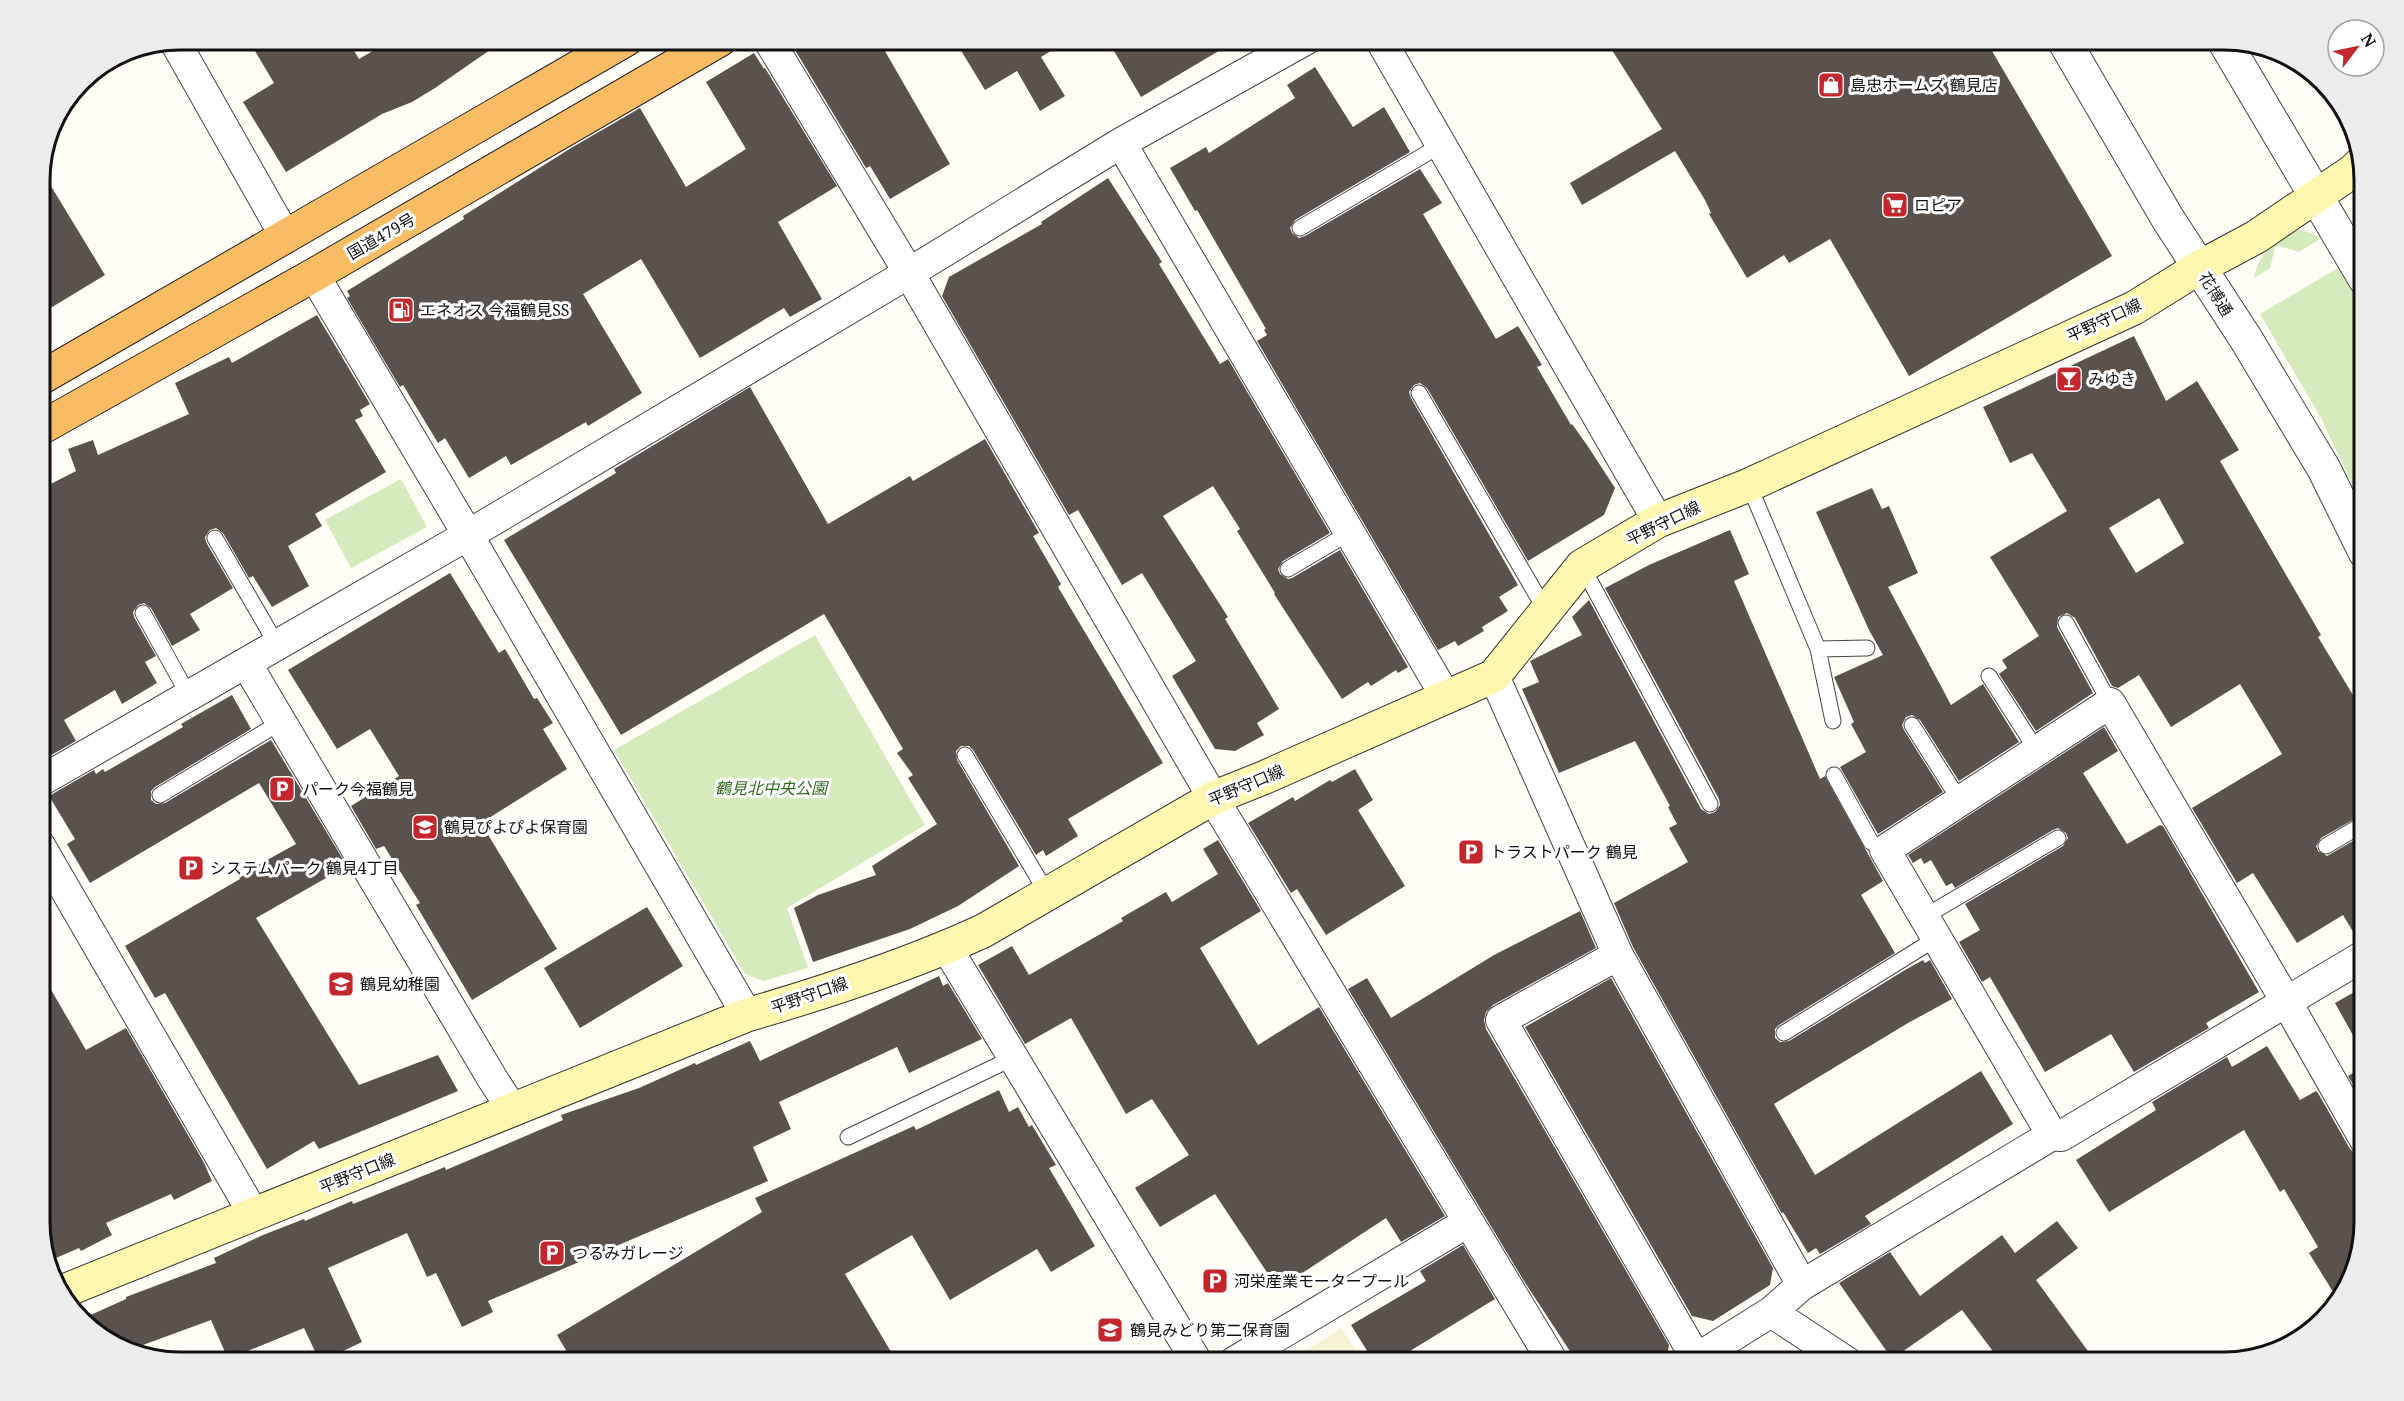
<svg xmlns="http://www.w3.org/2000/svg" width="2404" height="1401" viewBox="0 0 2404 1401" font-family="'Noto Serif','Noto Sans JP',serif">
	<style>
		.farmland { fill: #f6f3d4 }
		.green { fill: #d5ebbd }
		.building { fill: #5a524d; fill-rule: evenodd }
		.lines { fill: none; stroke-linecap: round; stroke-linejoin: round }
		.service-casing { stroke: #444; stroke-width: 17 }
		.minor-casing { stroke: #444; stroke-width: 32 }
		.tertiary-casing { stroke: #444; stroke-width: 35 }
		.secondary-casing { stroke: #333; stroke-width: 35 }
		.trunk-casing { stroke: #222; stroke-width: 35 }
		.service { stroke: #fff; stroke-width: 15 }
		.minor { stroke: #fff; stroke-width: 30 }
		.tertiary { stroke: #fff; stroke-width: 33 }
		.secondary { stroke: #fff6b0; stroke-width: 33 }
		.trunk { stroke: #f7bc64; stroke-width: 33 }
		.labels { text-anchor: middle; stroke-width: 6; stroke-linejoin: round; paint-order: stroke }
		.poi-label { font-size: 16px; fill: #111; stroke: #fff; text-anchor: start }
		.street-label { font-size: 16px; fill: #111; stroke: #fff }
		.park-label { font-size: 16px; font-style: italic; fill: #2f6b1f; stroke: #fff }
		.rim { fill: none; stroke: #111; stroke-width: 3 }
	</style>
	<rect width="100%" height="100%" fill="#fffdf5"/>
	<path class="farmland" d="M1341 1328 1363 1362H1288Z"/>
	<path class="green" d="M2301 230 2314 234 2320 239 2299 252 2279 246 2275 248 2270 268 2254 278C2258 255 2277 232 2301 230Z
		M2338 268 2365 313V512L2321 418 2260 314Z
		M401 479 427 527 351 568 325 520Z
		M815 635 925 825 787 908 808 968 763 981 745 974 614 750Z"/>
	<path class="building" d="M248 39H347L359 59 393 39H506L435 88 412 102 382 114 286 172 243 102 274 83Z
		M814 39H878L950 164 890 199 870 166 866 168 795 50Z
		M954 39H1070L1041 57 1065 96 1040 111 1017 71 985 90Z
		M1107 39H1239L1141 97Z
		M1605 39H1985L2112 256 1909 376 1830 239 1789 263 1784 255 1747 278 1709 214 1711 213 1705 200 1675 151 1582 205 1570 183 1662 129Z
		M754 53 764 69 765 68 837 186 778 222 822 299 790 317 784 308 700 358 641 259 583 294 642 393 588 426 586 422 511 465 506 456 469 478 445 438 438 443 403 385 400 387 347 298 350 296 347 291 464 219 463 216 571 148 640 108 686 187 746 149 706 82Z
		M1315 67 1353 127 1384 107 1410 152 1295 220 1290 228 1292 233 1299 238 1305 236 1420 169 1442 203 1423 214 1496 339 1518 326 1542 365 1537 367 1571 425 1572 424 1587 445 1615 488 1604 515 1528 561 1427 388 1420 383 1414 385 1409 392 1411 398 1518 585 1499 597 1508 611 1482 627 1484 631 1458 646 1455 641 1438 650 1257 341 1267 335 1264 330 1266 329 1197 210 1195 211 1170 168 1206 147 1209 153 1295 98 1287 85Z
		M40 168 105 275 39 315V171Z
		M1108 178 1162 262 1159 264 1220 364 1228 359 1330 533 1283 561 1278 569 1280 574 1288 579 1292 578 1340 550 1408 667 1398 673 1396 670 1371 686 1368 682 1342 699 1274 594 1275 593 1237 531 1240 529 1213 486 1163 516 1228 617 1225 619 1279 709 1257 723 1264 735 1235 751 1215 749 1172 676 1196 661 1142 573 1122 585 1078 510 1069 515 942 296 949 277 1042 224 1041 222Z
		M317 315 370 404 360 410 363 416 355 420 386 472 315 514 322 526 288 546 309 586 272 607 253 576 249 578 223 533 216 528 210 530 205 537 206 542 233 588 190 614 200 630 172 646 151 608 144 603 138 605 133 612 134 617 156 656 145 662 157 683 122 704 115 690 64 720 76 741 39 762V490L76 471 68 449 93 440 98 455 189 414 175 383 229 357 232 363Z
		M2134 336 2166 401 2197 381 2239 450 2220 461 2321 635 2318 637 2365 715V813L2321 838 2316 846 2318 851 2327 856 2365 834V938L2358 940 2343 915 2297 943 2253 873 2237 883 2192 808 2282 754 2240 684 2171 727 2139 675 2118 688 2112 686 2075 618 2067 613 2058 617 2057 627 2093 693 2036 731 1999 674 2007 668 2002 660 2039 636 1990 557 2067 511 2032 453 2010 463 1983 407ZM2159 498 2184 543 2136 573 2109 528Z
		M750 387 828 524 910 476 913 481 985 439 1039 533 1033 536 1061 584 1058 587 1163 763 1068 819 1078 836 1046 856 1043 850 1036 855 973 750 969 746H961L956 751 957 760 1019 866 958 906 910 929 813 962 794 908 818 895 876 875 872 866 937 824 908 778 913 775 897 753 903 749 824 614 621 735 504 540 616 473 614 469Z
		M1872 488 1882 509 1889 506 1918 573 1888 587 1951 705 1983 684 2019 742 1959 781 1920 720 1912 715 1906 717 1902 725 1904 730 1943 792 1878 834 1840 767 1866 752 1851 724 1854 722 1834 677 1883 655 1869 630 1816 512Z
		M1730 530 1749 574 1734 581 1820 779 1825 776 1883 881 1861 895 1895 953 1779 1025 1775 1029V1038L1780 1042 1789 1041 1905 970 1923 960 1925 963 1930 960 1952 999 1908 1023 1774 1104 1815 1175 1981 1071 2013 1124 1865 1216 1871 1224 1820 1254 1816 1248 1808 1253 1783 1212 1782 1214 1633 947 1614 903 1688 862 1669 828 1677 824 1668 807 1670 806 1635 741 1559 773 1522 689 1539 682 1530 661 1582 635 1572 617 1589 600 1701 809 1709 814 1715 812 1720 805 1719 799 1605 588 1649 565Z
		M450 573 499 653 505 649 534 699 537 698 553 723 543 729 567 769 481 823 557 949 472 1000 416 905 420 903 384 846 376 849 351 806 399 776 370 729 337 749 288 670Z
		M232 695 251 729 155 787 151 791V800L156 804 165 803 271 740 347 866 256 918 359 1085 438 1055 458 1091 319 1149 314 1141 267 1169 165 993 155 998 125 946 240 879 238 876 296 844 259 783 90 883 67 844 75 839 49 796 94 770 96 774 103 769 105 772 183 727 181 724Z
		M2104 727 2118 751 2083 773 2127 844 2160 825 2163 826 2259 992 2206 1023 2209 1028 2134 1072 2111 1034 2045 1072 1990 977 1982 982 1959 942 1980 930 1965 904 2063 846 2068 838 2066 833 2058 828 2053 830 1955 888 1952 883 1946 886 1931 860 1924 864 1921 858 1913 863 1908 855Z
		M1355 769 1373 800 1358 810 1405 886 1326 935 1297 889 1291 893 1248 823 1293 797 1295 801 1330 780 1332 782Z
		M1218 840 1261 911 1200 948 1258 1045 1319 1007 1445 1216 1401 1242 1386 1218 1278 1289 1215 1194 1160 1227 1135 1188 1189 1155 1152 1099 1126 1114 1071 1018 1025 1044 978 965 1012 946 1029 975 1123 921 1121 918 1166 892 1172 902 1218 874 1203 849Z
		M647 907 683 966 580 1028 544 968Z
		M1580 911 1596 948 1493 1005 1486 1012 1484 1020 1486 1029 1669 1345 1668 1351 1649 1362H1577L1524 1281 1348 989 1367 978 1391 1018 1494 955Z
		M39 969 86 1050 126 1028 203 1161 212 1181 174 1200 171 1194 106 1223 112 1235 81 1251 79 1248 49 1261 39 1230Z
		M939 976 943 986 948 983 982 1039 909 1073 897 1047 779 1102 791 1129 753 1147 768 1181 488 1301 493 1312 462 1327 436 1273 427 1277 407 1233 328 1268 362 1342 320 1362 304 1328 228 1359 211 1320 132 1349 109 1343 84 1318 126 1299V1297L216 1263 214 1258 263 1235 304 1219 305 1221 352 1201 353 1204 445 1167 446 1170 563 1120 561 1115 639 1088 695 1063 696 1065 750 1041 760 1061Z
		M1611 978 1773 1268 1770 1285 1713 1321 1692 1316 1525 1027Z
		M2365 986V1057L2335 1003Z
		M2267 1046 2300 1100 2316 1091 2318 1093 2350 1149 2357 1155 2365 1157V1222L2346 1292 2338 1300 2309 1253 2318 1247 2284 1189 2280 1192 2244 1130 2109 1212 2076 1160 2156 1110 2152 1102 2227 1057 2232 1067Z
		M2365 1066V1105L2348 1076Z
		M999 1090 1009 1112 1018 1107 1029 1127 1032 1125 1056 1165 1049 1168 1095 1246 1051 1272 1037 1249 950 1300 912 1235 845 1274 897 1362H573L557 1335 762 1212 755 1198 914 1126 916 1130Z
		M2057 1221 2078 1248 2036 1280 2096 1362H2001L1962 1310 1892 1359 1839 1283 1890 1252 1920 1296 2002 1235 2015 1253Z
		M1463 1245 1495 1299 1392 1362H1374L1351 1325 1426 1281 1420 1271Z"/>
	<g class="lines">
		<defs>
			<path id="service" d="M1300 228 1441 145
				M1419 393 1546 611
				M1749 485 1818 649 1833 721
				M215 538 277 645
				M1582 566 1710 804
				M1288 569 1349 533
				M143 613 189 696
				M2066 623 2110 703
				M1818 649 1867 648
				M1989 676 2037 751
				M1912 725 1960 801
				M965 755 1047 893
				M1834 775 1871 842 1885 850
				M160 795 281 722
				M2326 846 2365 823
				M1924 917 2058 838
				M1784 1033 1937 938
				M848 1137 1013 1058"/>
			<path id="minor" d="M768 39 909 273 1213 798 1553 1362
				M1380 39 1658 521
				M174 40 285 236
				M1121 143 1446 697
				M314 275 468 535 747 1015
				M246 663 492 1078 512 1109
				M1494 676 1618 955 1802 1285
				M39 782 468 535 909 273 1121 143 1307 39
				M39 844 253 1213
				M947 948 1197 1362
				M1618 955 1501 1020 1696 1358
				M2052 1135 1885 850 2110 703 2286 1001 2365 1140
				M1771 1312 1847 1362
				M1234 1362 1468 1222
				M1691 1362 1771 1312 1802 1285 2052 1135 2061 1136 2365 955"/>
			<path id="tertiary" d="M2063 39 2168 219 2246 339 2324 469 2365 552
				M2223 39 2365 279"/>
			<path id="secondary" d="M59 1293 747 1015C826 992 909 965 983 931L1213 798 1263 778 1494 676 1582 566 1658 521 1749 485 2134 308 2200 267 2256 237 2353 171 2362 162"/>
			<path id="trunk" d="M39 379 627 39
				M39 429 314 275 721 39"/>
		</defs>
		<use href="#service" class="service-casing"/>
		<use href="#minor" class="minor-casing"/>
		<use href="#tertiary" class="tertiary-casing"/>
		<use href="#secondary" class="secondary-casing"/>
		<use href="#trunk" class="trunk-casing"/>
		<use href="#service" class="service"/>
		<use href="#minor" class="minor"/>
		<use href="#tertiary" class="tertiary"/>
		<use href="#secondary" class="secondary"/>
		<use href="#trunk" class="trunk"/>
	</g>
	<defs>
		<symbol id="shop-square" viewBox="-11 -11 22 22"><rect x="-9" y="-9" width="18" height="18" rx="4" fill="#c4262e" stroke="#fff"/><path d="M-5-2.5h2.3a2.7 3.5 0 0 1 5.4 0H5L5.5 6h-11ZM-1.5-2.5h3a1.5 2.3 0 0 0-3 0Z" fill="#fff"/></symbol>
		<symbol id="supermarket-square" viewBox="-11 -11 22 22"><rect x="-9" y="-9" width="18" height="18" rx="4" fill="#c4262e" stroke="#fff"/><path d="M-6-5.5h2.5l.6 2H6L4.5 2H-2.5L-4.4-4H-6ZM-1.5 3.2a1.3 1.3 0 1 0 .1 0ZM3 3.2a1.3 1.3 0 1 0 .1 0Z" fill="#fff"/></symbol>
		<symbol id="fuel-square" viewBox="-11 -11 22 22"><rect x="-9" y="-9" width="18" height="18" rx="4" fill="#c4262e" stroke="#fff"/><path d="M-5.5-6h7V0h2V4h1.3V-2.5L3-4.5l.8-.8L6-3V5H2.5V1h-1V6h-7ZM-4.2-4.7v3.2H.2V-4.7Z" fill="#fff"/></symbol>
		<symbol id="bar-square" viewBox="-11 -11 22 22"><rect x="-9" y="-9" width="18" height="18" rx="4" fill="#c4262e" stroke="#fff"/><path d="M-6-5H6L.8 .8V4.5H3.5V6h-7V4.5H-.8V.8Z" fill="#fff"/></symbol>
		<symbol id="parking-square" viewBox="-11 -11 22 22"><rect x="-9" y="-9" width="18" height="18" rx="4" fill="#c4262e" stroke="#fff"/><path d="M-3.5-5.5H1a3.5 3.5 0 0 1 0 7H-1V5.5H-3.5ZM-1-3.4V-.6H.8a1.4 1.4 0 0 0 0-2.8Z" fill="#fff"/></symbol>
		<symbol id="school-square" viewBox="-11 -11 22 22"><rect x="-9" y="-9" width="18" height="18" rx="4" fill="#c4262e" stroke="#fff"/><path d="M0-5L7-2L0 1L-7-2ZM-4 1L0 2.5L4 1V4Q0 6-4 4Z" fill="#fff"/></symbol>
	</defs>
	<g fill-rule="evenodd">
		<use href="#shop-square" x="1816" y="70" width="30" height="30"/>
		<use href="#supermarket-square" x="1880" y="190" width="30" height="30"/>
		<use href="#fuel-square" x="386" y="295" width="30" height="30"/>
		<use href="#bar-square" x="2054" y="364" width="30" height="30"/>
		<use href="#parking-square" x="267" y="774" width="30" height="30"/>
		<use href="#school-square" x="410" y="812" width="30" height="30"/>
		<use href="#parking-square" x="1456" y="837" width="30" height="30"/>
		<use href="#parking-square" x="176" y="853" width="30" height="30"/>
		<use href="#school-square" x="326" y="969" width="30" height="30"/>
		<use href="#parking-square" x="537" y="1238" width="30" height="30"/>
		<use href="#parking-square" x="1200" y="1266" width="30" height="30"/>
		<use href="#school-square" x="1095" y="1315" width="30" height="30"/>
	</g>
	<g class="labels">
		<g class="poi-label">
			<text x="1850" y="91">島忠ホームズ 鶴見店</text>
			<text x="1914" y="211">ロピア</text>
			<text x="420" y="316">エネオス 今福鶴見SS</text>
			<text x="2088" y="385">みゆき</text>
			<text x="302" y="795">パーク今福鶴見</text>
			<text x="444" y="833">鶴見ぴよぴよ保育園</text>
			<text x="1490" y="858">トラストパーク 鶴見</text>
			<text x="210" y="874">システムパーク 鶴見4丁目</text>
			<text x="360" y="990">鶴見幼稚園</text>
			<text x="572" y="1259">つるみガレージ</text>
			<text x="1234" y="1287">河栄産業モータープール</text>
			<text x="1130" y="1336">鶴見みどり第二保育園</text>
		</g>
		<g class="street-label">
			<text transform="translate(381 236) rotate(-30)" y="6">国道479号</text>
			<text transform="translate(2216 294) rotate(58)" y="6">花博通</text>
			<text transform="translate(2104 320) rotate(-25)" y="6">平野守口線</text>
			<text transform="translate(1663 523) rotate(-26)" y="6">平野守口線</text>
			<text transform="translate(1246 785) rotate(-23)" y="6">平野守口線</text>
			<text transform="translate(809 995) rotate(-19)" y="6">平野守口線</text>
			<text transform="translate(357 1173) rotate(-22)" y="6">平野守口線</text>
		</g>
		<g class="park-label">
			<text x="771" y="794">鶴見北中央公園</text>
		</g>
	</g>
	<path d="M0 0H2404V1401H0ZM180 50H2224A130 130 0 0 1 2354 180V1222A130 130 0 0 1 2224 1352H180A130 130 0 0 1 50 1222V180A130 130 0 0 1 180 50Z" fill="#ececec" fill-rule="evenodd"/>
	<path class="rim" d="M180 50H2224A130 130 0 0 1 2354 180V1222A130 130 0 0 1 2224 1352H180A130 130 0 0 1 50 1222V180A130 130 0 0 1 180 50Z"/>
	<g transform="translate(2356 48) rotate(58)"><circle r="28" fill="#ffffff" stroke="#a0a0a0" stroke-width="1.5"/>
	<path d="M0-4.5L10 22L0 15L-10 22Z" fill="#c4262e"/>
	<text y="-9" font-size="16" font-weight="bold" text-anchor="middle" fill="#111111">N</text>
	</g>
</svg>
